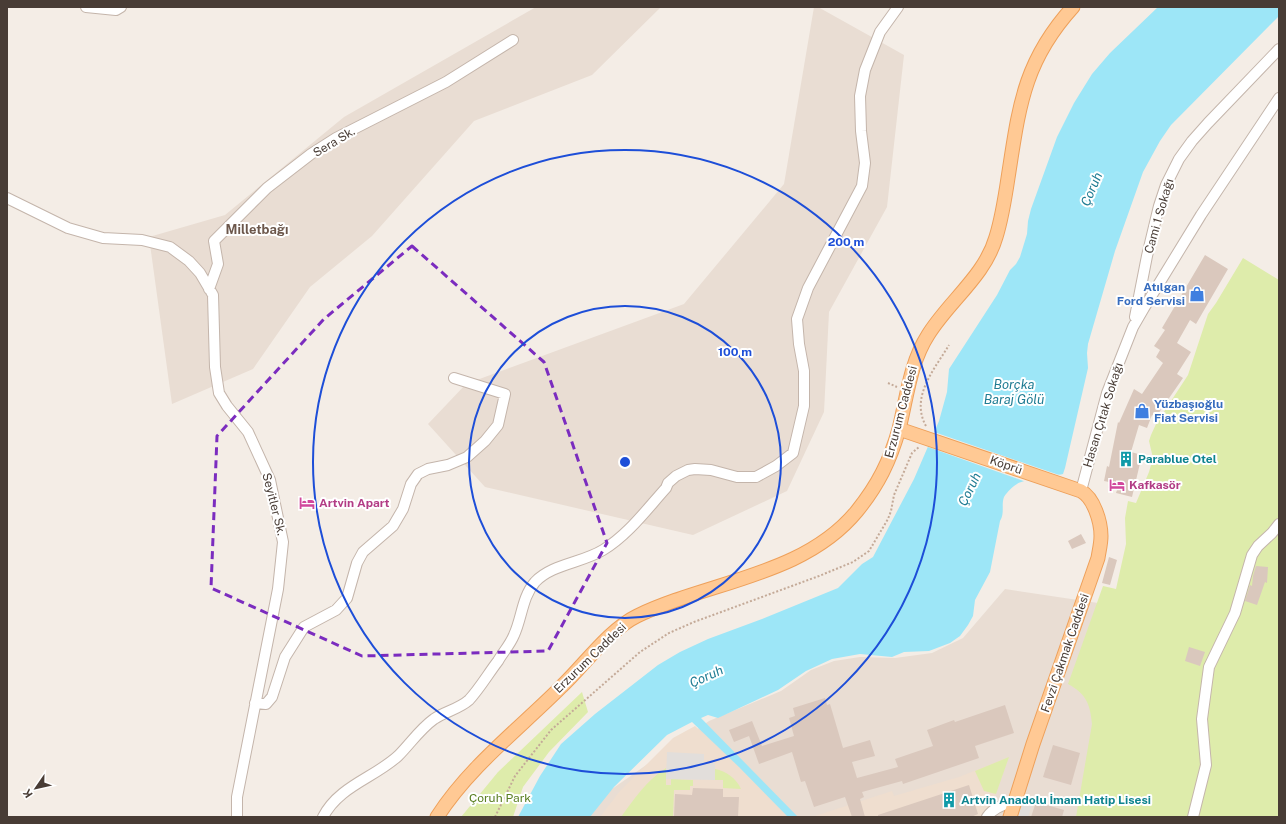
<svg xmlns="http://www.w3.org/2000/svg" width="1286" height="824" viewBox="0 0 1286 824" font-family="'Public Sans',sans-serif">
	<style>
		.residential { fill: #e9ddd3 }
		.education { fill: #efdecf }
		.green { fill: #deecab }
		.parking { fill: #e2dedb }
		.water { fill: #9de6f7 }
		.pier { fill: #f4ede6 }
		.building { fill: #dac8bd }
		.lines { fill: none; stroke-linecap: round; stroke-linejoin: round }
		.minor-casing { stroke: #c4b5ab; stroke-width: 12 }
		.major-casing { stroke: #eea05a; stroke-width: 15 }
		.path { stroke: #c4aa98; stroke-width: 2; stroke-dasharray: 2 2; stroke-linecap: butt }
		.minor { stroke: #fff; stroke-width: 10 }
		.major { stroke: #ffc994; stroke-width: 13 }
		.marked { fill: none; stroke: #7b2cbf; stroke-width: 3; stroke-dasharray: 8 5; stroke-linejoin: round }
		.ring { fill: none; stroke: #1d4ed8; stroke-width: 2 }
		.labels { text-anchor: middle; stroke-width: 4; stroke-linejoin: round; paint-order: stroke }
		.street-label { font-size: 12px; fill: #483c35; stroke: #fff }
		.shop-label { font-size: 12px; font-weight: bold; fill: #366cbe; stroke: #fff; text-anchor: end }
		.culture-label { font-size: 12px; font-weight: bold; fill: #0d838f; stroke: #fff; text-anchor: start }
		.hotel-label { font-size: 12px; font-weight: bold; fill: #b23c85; stroke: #fff; text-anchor: start }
		.park-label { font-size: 12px; fill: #5a7f22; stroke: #fff }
		.water-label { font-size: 13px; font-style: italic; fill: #1f7c93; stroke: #fff }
		.neighbourhood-label { font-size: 13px; font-weight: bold; fill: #6c574b; stroke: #fff }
		.centre { fill: #1d4ed8; stroke: #fff; stroke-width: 2 }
		.ring-label { font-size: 12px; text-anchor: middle; font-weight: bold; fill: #1d4ed8; stroke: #fff; stroke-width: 4; stroke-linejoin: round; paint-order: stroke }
	</style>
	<rect width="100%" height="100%" fill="#f4ede6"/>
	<path class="residential" d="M536 7H661L592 75 474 121 372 236 310 287 253 369 172 404 149 237 225 215 344 117Z
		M814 7H818L904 55 887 207 829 312 824 412 787 491 693 535 485 487 428 424 466 384 684 304 784 184Z
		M1005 589 1279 630V817H577L582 810 709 721 781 691 811 670 834 661 860 657 895 658 932 653 963 638Z"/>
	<path class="education" d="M695 726 739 767 788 817H600L620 791 673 738Z
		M1009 757 994 799 983 817H812L892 791 894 796 959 777Z"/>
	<path class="green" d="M1243 258 1279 280V817H1076L1092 724C1090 703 1086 694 1068 684L1103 586 1116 589 1126 544 1125 518 1128 501 1136 503 1149 472 1153 458 1149 441 1151 435 1156 424 1188 375 1208 314 1216 303Z
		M582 692 588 712 549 752 523 787 513 817H461L498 772Z
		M1009 757 996 794 984 791 975 771Z
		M666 768V785H671V779L693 780V786H690V790H674L673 817H621C634 799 647 780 666 768Z
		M715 769C726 771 737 779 741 789L723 788V780H715Z"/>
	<path class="parking" d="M667 752 704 754V762L715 763V780L666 779Z
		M1020 797 1033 801 1028 817H1014Z"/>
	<path class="water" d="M1158 7H1279V16L1171 125 1160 141 1143 172 1115 251 1088 344 1087 353 1088 368 1065 468 1063 474C1053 476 1024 479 1017 484 1013 486 1007 492 1004 497 1001 505 1005 513 1000 521L990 572 975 600 973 616 968 625 960 636 950 643 929 651 904 652 892 657 860 654 832 659 806 671 778 690 718 718 708 715 701 718 798 817H788L739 767 692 722 667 735 614 787 590 817H518L540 776 561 744 595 714 658 665 680 652 708 639 762 619 838 588 862 564 873 557 914 479 939 421 947 392 949 369 997 295 1010 270 1016 264 1020 257 1027 234 1028 221 1031 209 1057 137 1074 103 1092 74 1110 53Z"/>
	<path class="pier" d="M934 432 1062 476 1029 483 928 447Z"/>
	<path class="building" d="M1205 255 1228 269 1196 324 1190 320 1177 343 1191 352 1177 374 1183 378 1156 417 1152 415 1147 428 1139 425 1131 452 1142 455 1132 497 1116 493 1117 490 1108 488 1109 482 1104 481 1107 466 1109 467 1118 422 1119 423 1134 389 1142 394 1163 363 1156 357 1160 350 1154 346 1165 330 1162 328Z
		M1081 534 1086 543 1072 549 1068 541Z
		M1109 557 1117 560 1110 585 1102 583Z
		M1256 566 1268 567 1267 583 1265 582 1257 605 1245 601 1250 585 1252 586 1253 576Z
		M1189 647 1205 652 1200 666 1185 661Z
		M825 698 827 705 830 704 843 748 870 740 875 756 852 762 857 778 898 767 895 759 933 746 927 730 954 720 955 722 1005 705 1014 733 975 746 979 758 903 784 902 781 862 792 864 797 860 799 865 817H852L845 797 814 807 805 781 801 782 792 752 759 764 749 736 734 742 729 730 752 721 762 746 794 736 789 718 795 716 793 708Z
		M1053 745 1080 753 1071 785 1043 777Z
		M969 785 978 814 971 817H878V815Z
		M693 788 723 789V797H739L738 817H674L675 794 692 795Z
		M1036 802 1064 810 1062 817H1031Z"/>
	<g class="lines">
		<defs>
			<path id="minor" d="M86 7 116 10 121 7
				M7 198 68 228 103 238 142 240 170 247 189 261 200 273 213 295 215 367 219 393 227 406 248 432 270 480 283 542 278 589 237 797V817
				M209 289 218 264 214 241 267 188 311 154 336 138 446 82 513 40
				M1135 317 1147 256 1159 206 1166 185 1179 159 1192 141 1208 123 1279 49
				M1081 491 1107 393 1133 327 1144 308 1201 215 1279 98
				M255 703 266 704 272 697 285 657 304 627 336 610 347 598 357 563 363 552 393 526 403 509 411 484 418 474 428 469 448 465 467 457 485 441 498 425 505 394 454 378
				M323 817C339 786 374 778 398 756 410 744 420 729 434 719 446 711 459 709 469 700 480 688 488 674 498 661 503 652 510 645 514 635 522 618 522 597 535 582 552 564 582 563 603 550 628 535 647 509 666 488L668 483 676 476 688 470 695 469 711 470 737 477H756L776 466 793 453 804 406V371L799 344 797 319 808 288 862 186 865 163 861 131 860 96 865 70 880 32 898 7
				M987 817C994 807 1004 805 1015 801
				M1193 817 1206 765 1202 719 1209 667 1235 613 1252 555 1258 546 1272 533 1279 524"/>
			<path id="major" d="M899 429 1081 491C1094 498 1101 522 1101 536 1101 544 1099 551 1098 558L1033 744 1010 817
				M437 817C470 766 519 729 562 686 584 665 610 629 637 616 709 581 804 576 857 511 878 485 890 461 899 429 907 397 910 363 928 335 949 301 985 276 996 237 1002 218 1005 198 1008 178 1019 108 1023 62 1073 7"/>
		</defs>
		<use href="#minor" class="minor-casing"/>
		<use href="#major" class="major-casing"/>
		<path class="path" d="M888 383 897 387
			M926 426C910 397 934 370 949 345
			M495 817 515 776 551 730 640 652 669 633 694 622 819 576 853 562 869 551 888 519 891 511 894 495 912 453 919 447"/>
		<use href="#minor" class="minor"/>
		<use href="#major" class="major"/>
	</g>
	<path class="marked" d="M412 246 544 362 607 543 548 651 362 656 211 588 217 436 324 319Z"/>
	<g class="ring">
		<circle cx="625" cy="462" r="156"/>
		<circle cx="625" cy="462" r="312"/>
	</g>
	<defs>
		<symbol id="shop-bare" viewBox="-9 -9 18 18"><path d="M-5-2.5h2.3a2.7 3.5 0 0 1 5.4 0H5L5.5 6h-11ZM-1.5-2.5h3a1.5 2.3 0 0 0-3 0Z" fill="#3f7fe0" stroke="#fff" stroke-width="2.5" paint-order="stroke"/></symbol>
		<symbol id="building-bare" viewBox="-9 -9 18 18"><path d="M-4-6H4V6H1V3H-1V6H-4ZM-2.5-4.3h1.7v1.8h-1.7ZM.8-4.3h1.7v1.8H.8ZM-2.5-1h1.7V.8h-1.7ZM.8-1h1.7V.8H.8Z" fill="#0f9aa8" stroke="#fff" stroke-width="2.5" paint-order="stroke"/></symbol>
		<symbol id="hotel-bare" viewBox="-9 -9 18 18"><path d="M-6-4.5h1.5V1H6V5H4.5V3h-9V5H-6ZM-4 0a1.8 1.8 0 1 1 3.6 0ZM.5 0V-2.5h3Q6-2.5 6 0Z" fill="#d1479c" stroke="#fff" stroke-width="2.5" paint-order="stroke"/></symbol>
	</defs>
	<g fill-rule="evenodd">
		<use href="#shop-bare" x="1186" y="283" width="22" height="22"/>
		<use href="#shop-bare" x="1131" y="400" width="22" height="22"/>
		<use href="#building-bare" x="1115" y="448" width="22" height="22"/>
		<use href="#hotel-bare" x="1106" y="474" width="22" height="22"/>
		<use href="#hotel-bare" x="296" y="492" width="22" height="22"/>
		<use href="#building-bare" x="938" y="789" width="22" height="22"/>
	</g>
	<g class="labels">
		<g class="street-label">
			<text transform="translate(334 142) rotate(-31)" y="4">Sera Sk.</text>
			<text transform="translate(1159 216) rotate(-74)" y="4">Cami 1 Sokağı</text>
			<text transform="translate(901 412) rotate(-75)" y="4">Erzurum Caddesi</text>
			<text transform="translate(1103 415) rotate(-73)" y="4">Hasan Çıtak Sokağı</text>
			<text transform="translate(1006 465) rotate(19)" y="4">Köprü</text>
			<text transform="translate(274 504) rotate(76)" y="4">Seyitler Sk.</text>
			<text transform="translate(1065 653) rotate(-71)" y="4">Fevzi Çakmak Caddesi</text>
			<text transform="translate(590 658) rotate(-44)" y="4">Erzurum Caddesi</text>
		</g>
		<g class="shop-label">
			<text x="1185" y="291">Atılgan<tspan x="1185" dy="14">Ford Servisi</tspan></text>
			<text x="1154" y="408" text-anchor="start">Yüzbaşıoğlu<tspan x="1154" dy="14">Fiat Servisi</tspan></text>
		</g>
		<g class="culture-label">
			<text x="1138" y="463">Parablue Otel</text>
			<text x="961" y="804">Artvin Anadolu İmam Hatip Lisesi</text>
		</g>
		<g class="hotel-label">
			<text x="1129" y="489">Kafkasör</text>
			<text x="319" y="507">Artvin Apart</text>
		</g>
		<g class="park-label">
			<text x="500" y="802">Çoruh Park</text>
		</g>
		<g class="water-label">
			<text transform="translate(1091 189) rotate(-67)" y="5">Çoruh</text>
			<text x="1014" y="389">Borçka<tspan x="1014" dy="15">Baraj Gölü</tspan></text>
			<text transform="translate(969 489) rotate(-64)" y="5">Çoruh</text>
			<text transform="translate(706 676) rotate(-24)" y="5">Çoruh</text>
		</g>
		<g class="neighbourhood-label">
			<text x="257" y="234">Milletbağı</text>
		</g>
	</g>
	<circle cx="625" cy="462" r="6" class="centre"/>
	<g class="ring-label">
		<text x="846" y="246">200 m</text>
		<text x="735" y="356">100 m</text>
	</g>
	<rect width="1286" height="824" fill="none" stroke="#483c35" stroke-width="16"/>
	<g transform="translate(36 788) rotate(236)" stroke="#ffffff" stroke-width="3" paint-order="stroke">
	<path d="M0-3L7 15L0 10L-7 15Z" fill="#483c35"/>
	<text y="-6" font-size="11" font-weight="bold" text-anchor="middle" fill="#483c35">K</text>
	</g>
</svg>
